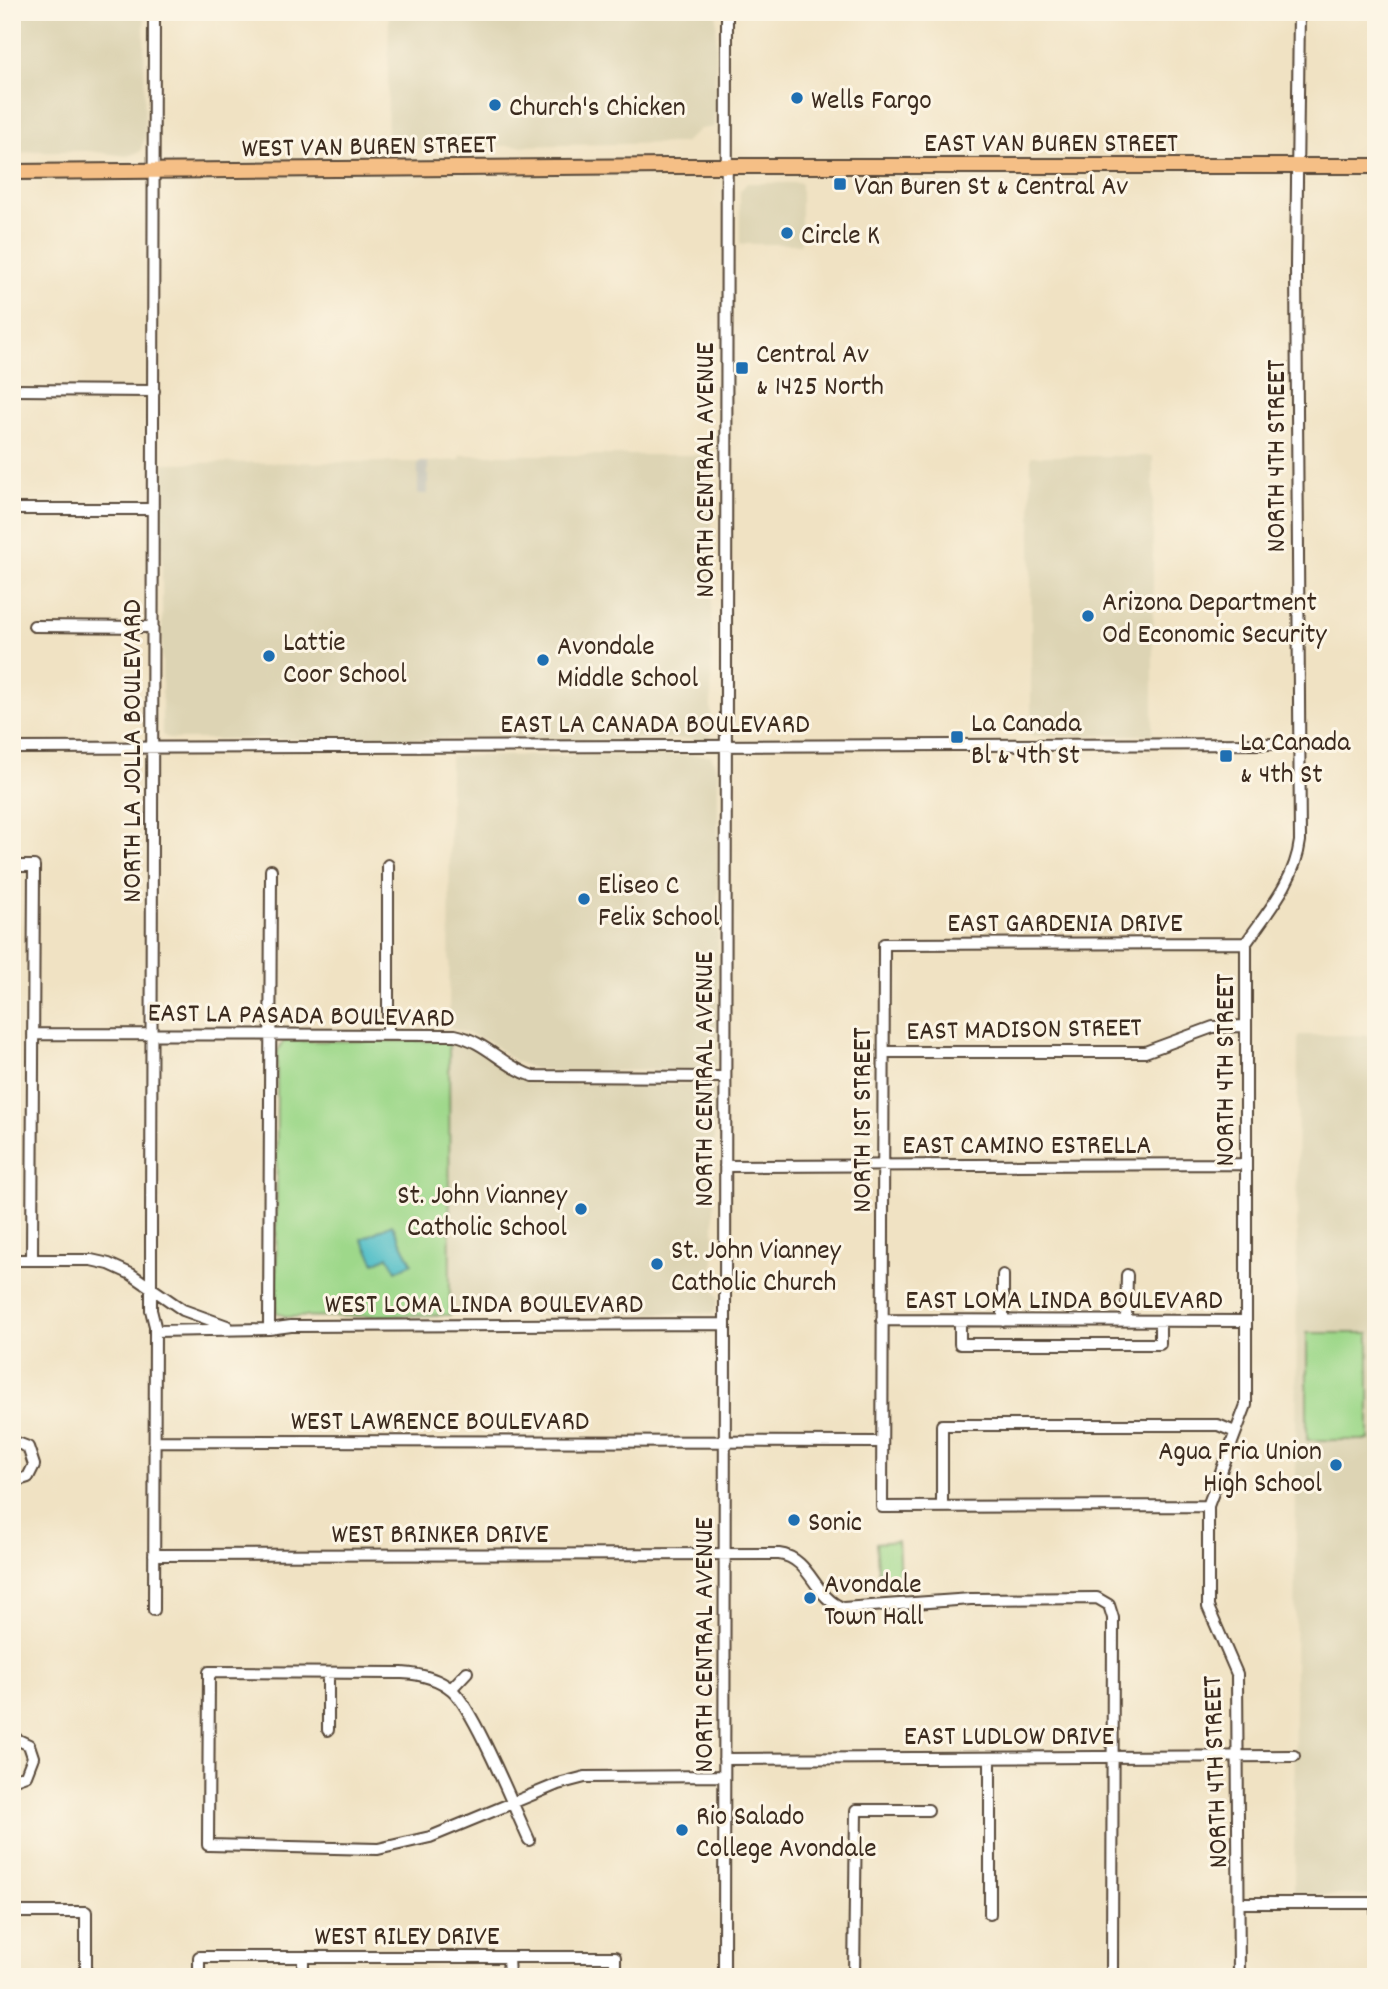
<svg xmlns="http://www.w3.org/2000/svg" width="1388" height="1989" viewBox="0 0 1388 1989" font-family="Dekko,sans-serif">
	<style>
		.built { fill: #ddd4b4 }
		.industrial { fill: #c6c5b8 }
		.green { fill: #9ed88a; stroke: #6c8154; stroke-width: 2 }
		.water { fill: #50bec7; stroke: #467472; stroke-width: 2 }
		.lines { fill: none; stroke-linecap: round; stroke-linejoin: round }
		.minor-casing { stroke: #564637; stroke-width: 14 }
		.major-casing { stroke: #564637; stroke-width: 18 }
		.minor { stroke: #fff; stroke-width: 10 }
		.major { stroke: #f5bf86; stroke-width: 14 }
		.poi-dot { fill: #1f6fb2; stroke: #fcf5e5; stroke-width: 2.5 }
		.labels { text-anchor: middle; stroke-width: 6; stroke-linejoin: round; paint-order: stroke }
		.poi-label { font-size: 28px; fill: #3b2a1e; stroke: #fcf5e5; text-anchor: start }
		.street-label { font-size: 28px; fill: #3b2a1e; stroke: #fcf5e5 }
	</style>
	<rect width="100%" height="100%" fill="#fcf5e5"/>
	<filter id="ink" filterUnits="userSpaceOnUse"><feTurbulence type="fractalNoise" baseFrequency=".0143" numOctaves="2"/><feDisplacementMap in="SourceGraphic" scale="14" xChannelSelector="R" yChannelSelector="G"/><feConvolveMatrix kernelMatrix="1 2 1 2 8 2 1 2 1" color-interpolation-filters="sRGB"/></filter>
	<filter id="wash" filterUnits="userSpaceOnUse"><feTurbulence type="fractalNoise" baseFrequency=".00686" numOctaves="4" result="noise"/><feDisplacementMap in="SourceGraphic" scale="28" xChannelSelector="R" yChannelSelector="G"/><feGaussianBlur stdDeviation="1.57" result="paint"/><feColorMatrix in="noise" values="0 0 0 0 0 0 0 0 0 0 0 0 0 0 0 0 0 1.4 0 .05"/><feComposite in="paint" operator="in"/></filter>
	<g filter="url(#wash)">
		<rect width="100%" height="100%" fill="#f0e2c3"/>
		<path class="built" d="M12 12H144L145 138 140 152 127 156 89 151H34L12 155Z
			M389 12H717L714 127 700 129 684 143 387 148Z
			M747 183H801V244H740V191Z
			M461 455H712L711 739H170L162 735V463L427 462 460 460Z
			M1031 456H1153V735L1031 736Z
			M711 755 718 772V1061L715 1067 711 1069 561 1072 534 1069 515 1061 488 1041 449 1027 450 756Z
			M1298 1035H1376V1895H1294Z
			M449 1041 476 1048 521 1079 544 1084H706L714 1088V1290L719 1298 714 1313 450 1315Z"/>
		<path class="industrial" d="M418 462H428V494H418Z"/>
		<path class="green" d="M284 1041H449L450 1315 286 1317 276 1312 277 1052Z
			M1307 1333H1369V1440H1307Z
			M898 1541 900 1577 879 1578 876 1543Z"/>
		<path class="water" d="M392 1224 412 1263 396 1271 388 1256 375 1263 362 1239Z"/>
	</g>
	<g filter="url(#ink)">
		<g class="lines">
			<defs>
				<path id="minor" d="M12 390 154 391
					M12 509H153
					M34 626 152 627
					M12 748 1298 744
					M388 865V1034
					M12 866H34L32 1260
					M33 1034 455 1035C485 1041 504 1067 533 1076L724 1077
					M884 1052H1145L1213 1027 1245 1026
					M725 1166 1246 1164
					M12 1260H91L109 1264 131 1274 183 1310 227 1326
					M1003 1275V1321
					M882 1320 1246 1321
					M1126 1320 1127 1275
					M960 1321V1344H1160V1321
					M269 1329 271 870
					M155 1331 269 1329 291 1326 725 1324
					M12 1441 28 1447 34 1465 28 1477 12 1482
					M156 1441 882 1442
					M1208 1506 882 1507 884 944 1246 943
					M942 1507V1425H1218L1235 1432
					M154 1555 779 1554C811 1558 814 1598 843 1608L971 1599 1097 1598 1109 1605 1113 1618 1112 1977
					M154 1610 155 1326 151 1310V1238L154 12
					M451 1689 467 1672
					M328 1730V1673
					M12 1737 29 1745 33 1757 26 1775 12 1780
					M724 1759 1294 1756
					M529 1840C515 1810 474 1709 452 1690 438 1678 420 1674 402 1673L209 1672 208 1845 378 1849 430 1837 558 1784 585 1777 724 1776
					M1239 1903H1376V1912
					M12 1912H86V1977
					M990 1914V1758
					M1376 1914V1961
					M303 1957V1977
					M508 1957 509 1977
					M199 1977V1957H615V1977
					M724 1977 727 12
					M854 1977 856 1810H928
					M1239 1977 1237 1674 1208 1607V1506L1246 1405V943C1268 911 1295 881 1300 841L1296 266 1299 12"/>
				<path id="major" d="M12 172 669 166H1376"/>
			</defs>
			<use href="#minor" class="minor-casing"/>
			<use href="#major" class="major-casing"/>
			<use href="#minor" class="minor"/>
			<use href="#major" class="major"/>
		</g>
	</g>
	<g class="poi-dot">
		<circle cx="797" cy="98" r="7"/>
		<circle cx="495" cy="105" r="7"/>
		<rect x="833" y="177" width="14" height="14" rx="3.5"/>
		<circle cx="787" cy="233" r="7"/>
		<rect x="735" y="361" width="14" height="14" rx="3.5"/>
		<circle cx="1088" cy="616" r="7"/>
		<circle cx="269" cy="656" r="7"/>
		<circle cx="543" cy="660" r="7"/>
		<rect x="950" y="730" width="14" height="14" rx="3.5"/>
		<rect x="1219" y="749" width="14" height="14" rx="3.5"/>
		<circle cx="584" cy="899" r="7"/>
		<circle cx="581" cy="1209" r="7"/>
		<circle cx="657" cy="1264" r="7"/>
		<circle cx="1336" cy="1465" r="7"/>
		<circle cx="794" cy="1520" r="7"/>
		<circle cx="810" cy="1598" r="7"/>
		<circle cx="682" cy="1830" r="7"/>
	</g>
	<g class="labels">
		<g class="poi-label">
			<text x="811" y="108">Wells Fargo</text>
			<text x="509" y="115">Church's Chicken</text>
			<text x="854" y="194">Van Buren St &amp; Central Av</text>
			<text x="801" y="243">Circle K</text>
			<text x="756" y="362">Central Av<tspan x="756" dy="32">&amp; 1425 North</tspan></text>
			<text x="1102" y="610">Arizona Department<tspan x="1102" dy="32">Od Economic Security</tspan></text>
			<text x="283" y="650">Lattie<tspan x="283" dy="32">Coor School</tspan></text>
			<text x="557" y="654">Avondale<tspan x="557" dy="32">Middle School</tspan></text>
			<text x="971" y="731">La Canada<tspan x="971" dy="32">Bl &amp; 4th St</tspan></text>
			<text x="1240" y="750">La Canada<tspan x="1240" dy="32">&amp; 4th St</tspan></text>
			<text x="598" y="893">Eliseo C<tspan x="598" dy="32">Felix School</tspan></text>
			<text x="567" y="1203" text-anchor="end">St. John Vianney<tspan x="567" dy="32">Catholic School</tspan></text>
			<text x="671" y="1258">St. John Vianney<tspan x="671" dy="32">Catholic Church</tspan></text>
			<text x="1322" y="1459" text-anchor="end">Agua Fria Union<tspan x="1322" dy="32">High School</tspan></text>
			<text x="808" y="1530">Sonic</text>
			<text x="824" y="1592">Avondale<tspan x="824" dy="32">Town Hall</tspan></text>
			<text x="696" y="1824">Rio Salado<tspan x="696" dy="32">College Avondale</tspan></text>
		</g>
		<g class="street-label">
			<text x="1051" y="151">EAST VAN BUREN STREET</text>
			<text transform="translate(369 144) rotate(-1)" y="10">WEST VAN BUREN STREET</text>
			<text transform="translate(1274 456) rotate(-90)" y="10">NORTH 4TH STREET</text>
			<text transform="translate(703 470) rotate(-90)" y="10">NORTH CENTRAL AVENUE</text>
			<text x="655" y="732">EAST LA CANADA BOULEVARD</text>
			<text transform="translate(130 751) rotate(-90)" y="10">NORTH LA JOLLA BOULEVARD</text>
			<text x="1065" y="931">EAST GARDENIA DRIVE</text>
			<text transform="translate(301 1013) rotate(1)" y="10">EAST LA PASADA BOULEVARD</text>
			<text transform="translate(1024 1027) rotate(-1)" y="10">EAST MADISON STREET</text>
			<text transform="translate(1223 1070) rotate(-90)" y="10">NORTH 4TH STREET</text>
			<text transform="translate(702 1079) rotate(-90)" y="10">NORTH CENTRAL AVENUE</text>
			<text transform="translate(860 1120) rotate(-90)" y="10">NORTH 1ST STREET</text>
			<text x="1027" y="1153">EAST CAMINO ESTRELLA</text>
			<text x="1064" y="1308">EAST LOMA LINDA BOULEVARD</text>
			<text x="484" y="1312">WEST LOMA LINDA BOULEVARD</text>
			<text x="440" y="1429">WEST LAWRENCE BOULEVARD</text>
			<text x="440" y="1542">WEST BRINKER DRIVE</text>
			<text transform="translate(702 1645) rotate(-90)" y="10">NORTH CENTRAL AVENUE</text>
			<text x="1009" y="1744">EAST LUDLOW DRIVE</text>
			<text transform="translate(1213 1772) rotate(-92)" y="10">NORTH 4TH STREET</text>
			<text x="407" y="1944">WEST RILEY DRIVE</text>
		</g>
	</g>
	<rect width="1388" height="1989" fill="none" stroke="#fcf5e5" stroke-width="42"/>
</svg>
